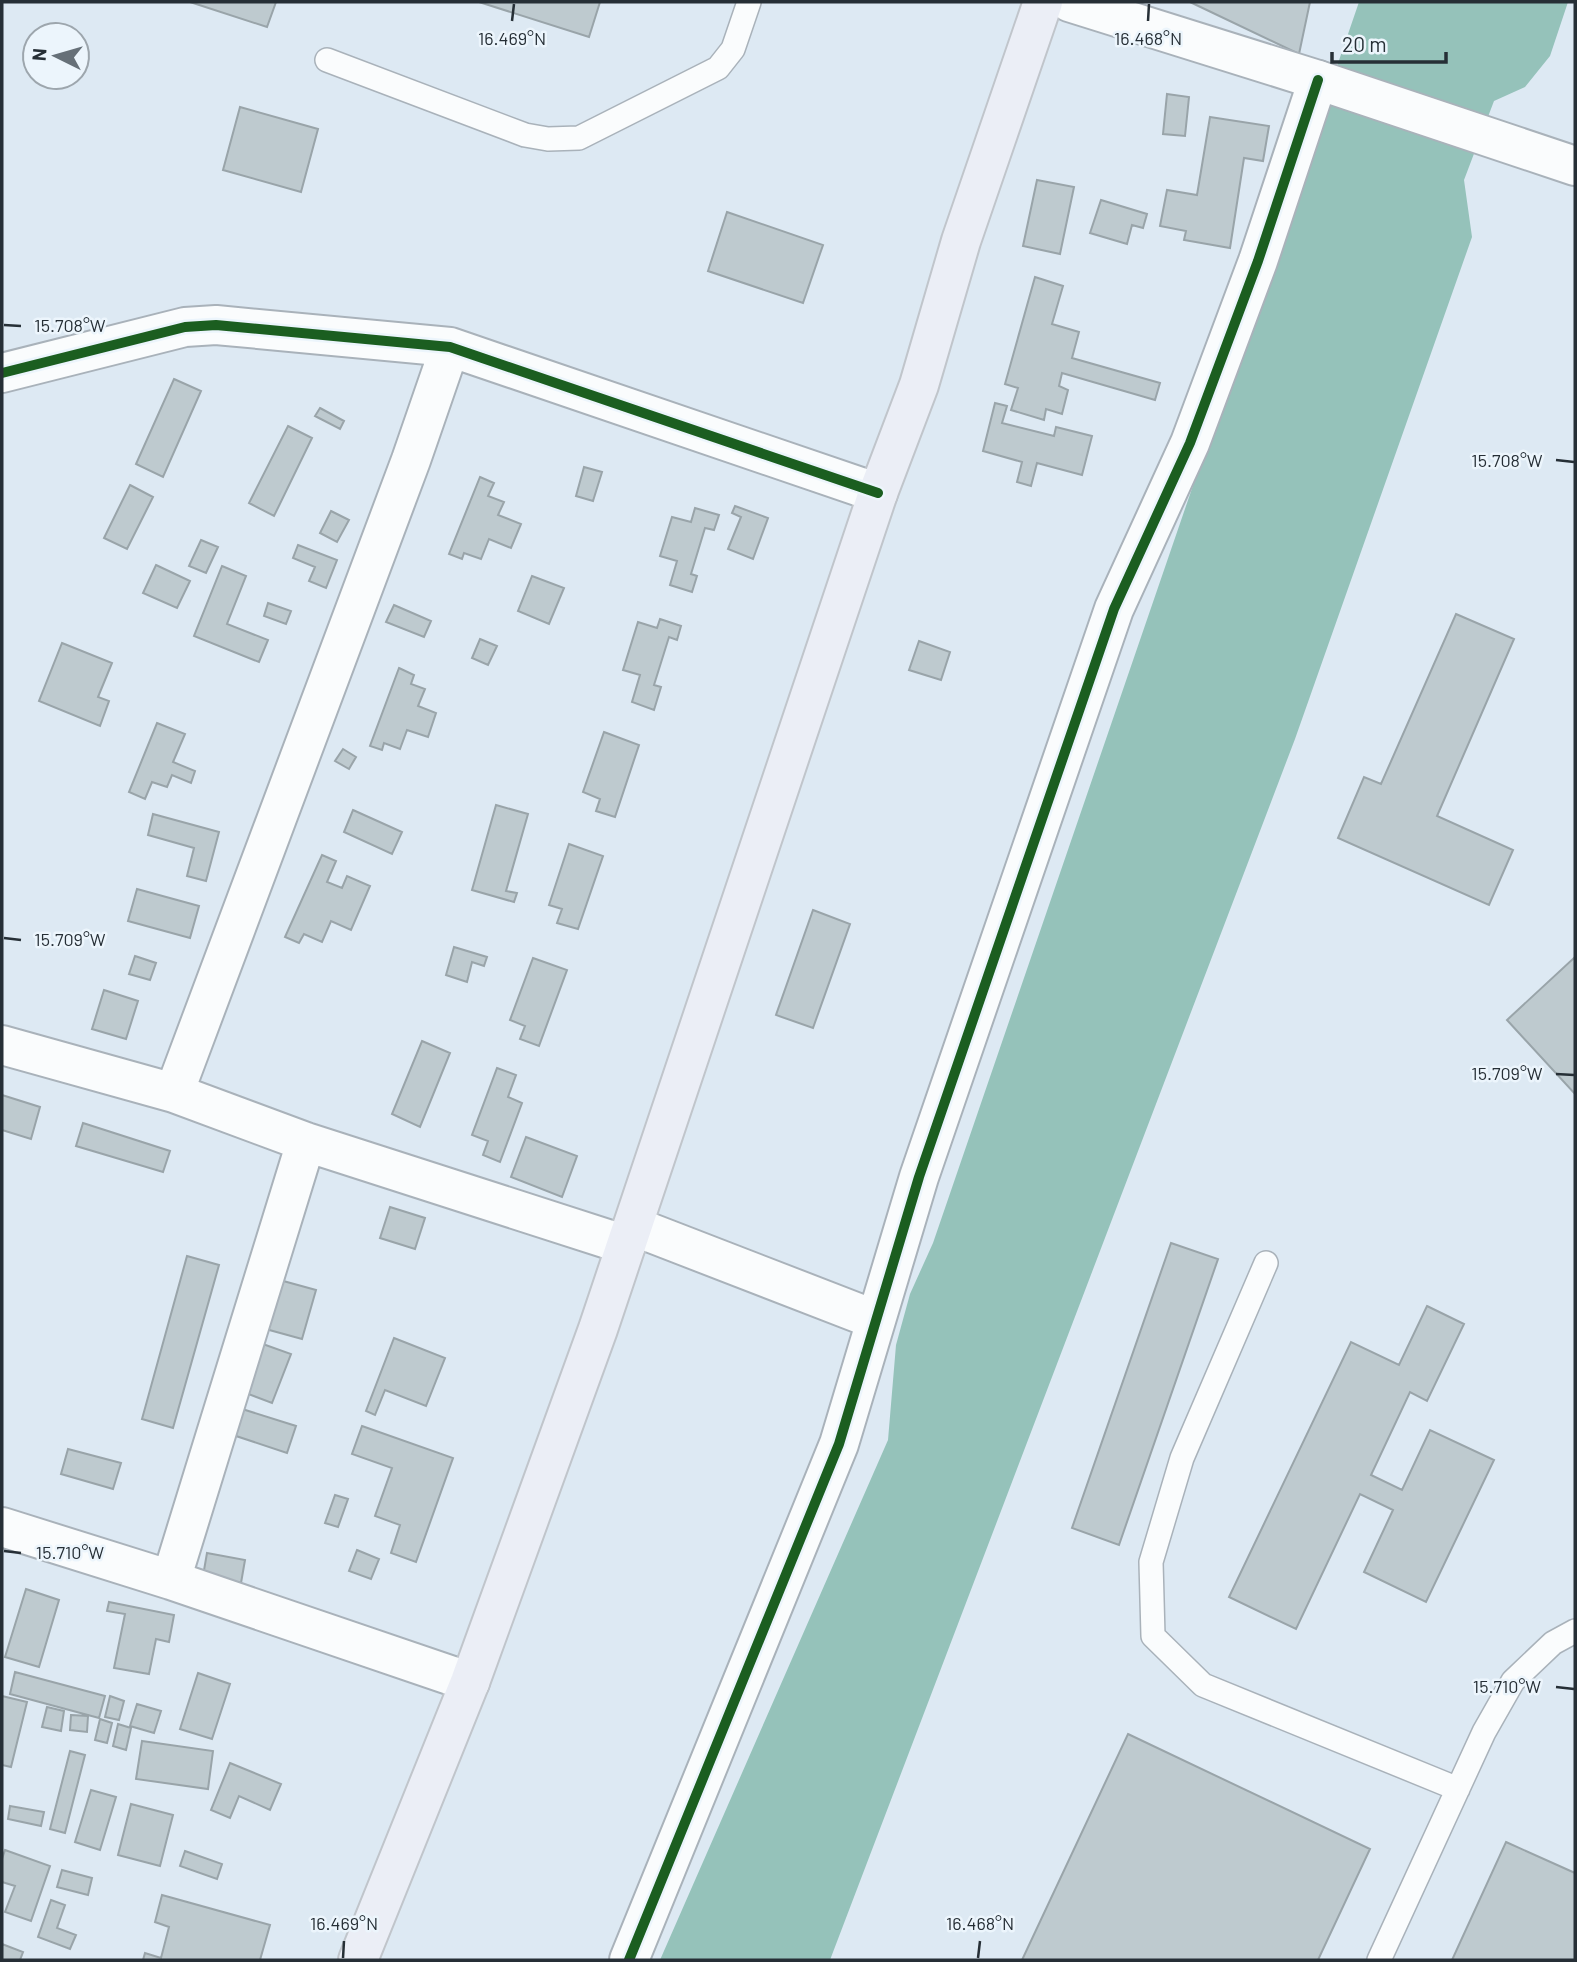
<svg xmlns="http://www.w3.org/2000/svg" width="1577" height="1962" viewBox="0 0 1577 1962" font-family="Barlow,sans-serif">
	<style>
		.water { fill: #95c2ba }
		.building { fill: #becacf; stroke: #99a4a9; stroke-width: 2 }
		.lines { fill: none; stroke-linecap: round; stroke-linejoin: round }
		.service-casing { stroke: #a9b2ba; stroke-width: 26 }
		.minor-casing { stroke: #a9b2ba; stroke-width: 42 }
		.tertiary-casing { stroke: #a9b2ba; stroke-width: 42 }
		.primary-casing { stroke: #c0c5cb; stroke-width: 42 }
		.service { stroke: #fafcfd; stroke-width: 23 }
		.minor { stroke: #fafcfd; stroke-width: 38 }
		.tertiary { stroke: #fafcfd; stroke-width: 38 }
		.primary { stroke: #ebeef6; stroke-width: 38 }
		.cycleway-casing { stroke: #ecf5fc; stroke-width: 15 }
		.cycleway { stroke: #1b5e20; stroke-width: 10 }
		.ticks { fill: none; stroke: #262f36; stroke-width: 2.5 }
		.ticks-label { font-size: 18px; text-anchor: middle; fill: #262f36; stroke: #ecf5fc; stroke-width: 5; stroke-linejoin: round; paint-order: stroke }
	</style>
	<rect width="100%" height="100%" fill="#dde9f3"/>
	<path class="water" d="M1359 2H1568L1550 56 1525 87 1494 101 1464 180 1472 237 1295 739 830 1960H660L888 1440 896 1345 910 1294 933 1243Z"/>
	<path class="building" d="M190 2H276L267 27Z
		M479 2H600L589 37Z
		M1190 2H1310L1299 54Z
		M1167 94 1189 97 1185 136 1163 134Z
		M240 107 318 129 301 192 223 170Z
		M1210 117 1269 126 1263 161 1244 158 1230 248 1184 240 1186 231 1160 226 1167 190 1197 195Z
		M1037 180 1074 187 1060 254 1023 246Z
		M1101 200 1147 214 1143 228 1132 225 1127 244 1090 233Z
		M727 212 823 245 803 303 708 271Z
		M1035 277 1063 286 1052 324 1079 332 1072 358 1160 383 1155 400 1062 373 1059 386 1068 390 1062 414 1046 409 1044 420 1011 410 1018 388 1005 384Z
		M174 379 201 391 163 477 136 464Z
		M995 403 1007 406 1002 423 1054 436 1056 427 1092 436 1082 475 1037 463 1031 486 1017 482 1022 462 983 451Z
		M320 408 344 421 340 429 315 416Z
		M288 426 312 438 274 516 249 503Z
		M584 467 602 472 593 501 576 496Z
		M480 477 494 483 488 496 504 502 498 515 521 524 511 548 489 539 481 559 464 553 462 559 449 554Z
		M130 485 153 497 127 549 104 538Z
		M735 506 768 518 753 559 728 549 741 517 732 513Z
		M695 508 719 515 714 530 705 528 691 574 697 576 692 592 670 585 677 561 660 556 672 517 691 522Z
		M331 511 349 520 337 542 320 533Z
		M201 540 218 547 206 573 189 566Z
		M298 545 337 560 326 588 309 581 315 567 293 558Z
		M156 565 190 581 177 608 143 593Z
		M222 566 246 576 227 624 268 640 259 662 194 636Z
		M532 576 564 588 549 624 518 611Z
		M268 603 291 611 286 624 264 616Z
		M394 605 431 621 424 637 386 622Z
		M1456 614 1514 639 1437 816 1513 850 1489 905 1338 838 1364 777 1381 784Z
		M660 619 681 626 677 640 669 637 654 685 661 687 654 710 632 702 640 675 623 670 638 622 657 628Z
		M480 639 497 646 488 665 472 658Z
		M919 641 950 652 941 680 909 670Z
		M62 643 112 663 98 697 109 701 100 726 39 701Z
		M399 668 414 675 411 684 425 689 418 706 436 713 428 737 407 730 400 749 384 743 382 750 370 746Z
		M157 723 185 734 173 762 195 771 191 783 172 775 167 787 152 782 145 799 129 792Z
		M604 732 639 745 615 817 596 811 600 799 583 792Z
		M343 749 356 757 349 769 335 761Z
		M496 805 528 814 506 891 517 893 514 902 472 890Z
		M353 810 402 832 392 854 344 832Z
		M153 814 219 832 206 881 187 876 194 848 148 835Z
		M569 844 603 856 578 929 557 923 562 909 549 905Z
		M322 855 336 861 327 882 342 888 347 876 370 886 351 930 331 921 322 942 304 934 299 943 285 937Z
		M137 889 199 906 190 938 128 921Z
		M813 910 850 924 813 1028 776 1015Z
		M454 947 487 957 484 966 472 962 467 982 446 975Z
		M135 956 156 963 150 980 129 974Z
		M1575 957V1094L1507 1020Z
		M533 958 567 970 539 1046 520 1039 525 1026 510 1020Z
		M104 990 138 1001 126 1039 92 1029Z
		M422 1041 450 1053 420 1127 392 1114Z
		M497 1068 516 1075 508 1097 522 1103 500 1162 483 1155 488 1141 472 1135Z
		M2 1095 40 1107 31 1139 2 1130Z
		M83 1123 170 1151 163 1172 76 1146Z
		M526 1137 577 1156 562 1197 511 1177Z
		M390 1207 425 1218 415 1249 380 1238Z
		M1171 1243 1218 1259 1119 1545 1072 1528Z
		M187 1256 219 1265 173 1428 142 1419Z
		M276 1279 316 1290 302 1339 262 1328Z
		M1427 1306 1464 1324 1427 1401 1410 1392 1371 1475 1402 1490 1430 1430 1494 1460 1426 1602 1364 1572 1393 1510 1360 1494 1296 1629 1229 1597 1351 1342 1399 1365Z
		M394 1338 445 1358 426 1406 385 1390 375 1415 366 1411Z
		M260 1343 291 1354 272 1403 243 1392Z
		M239 1408 296 1426 287 1453 230 1434Z
		M362 1426 453 1458 416 1562 391 1553 400 1525 375 1516 392 1468 352 1454Z
		M68 1449 121 1463 113 1489 61 1474Z
		M335 1495 348 1499 338 1527 325 1523Z
		M357 1550 379 1559 371 1579 349 1571Z
		M207 1553 245 1560 241 1583 203 1576Z
		M26 1589 59 1600 39 1667 5 1657Z
		M109 1602 174 1615 169 1642 156 1639 149 1674 114 1668 125 1614 107 1611Z
		M15 1672 105 1696 99 1718 10 1694Z
		M198 1673 230 1684 212 1739 180 1729Z
		M2 1696 27 1702 11 1767 2 1765Z
		M110 1696 124 1701 119 1720 105 1717Z
		M137 1704 161 1711 154 1733 130 1726Z
		M47 1707 64 1711 61 1731 42 1727Z
		M71 1715 88 1716 87 1732 70 1730Z
		M100 1719 112 1723 107 1743 95 1740Z
		M118 1724 131 1728 126 1750 113 1746Z
		M1128 1734 1370 1849 1318 1960H1022Z
		M142 1741 213 1751 208 1789 136 1779Z
		M70 1751 85 1755 65 1833 50 1829Z
		M230 1763 281 1784 270 1810 239 1796 230 1818 211 1810Z
		M91 1790 116 1797 100 1850 75 1842Z
		M131 1804 173 1815 160 1866 118 1855Z
		M10 1806 44 1812 41 1826 8 1819Z
		M1506 1842 1575 1873V1960H1452Z
		M5 1850 50 1866 31 1921 5 1912 15 1886 2 1882V1859Z
		M185 1851 222 1864 217 1879 180 1866Z
		M62 1870 92 1878 88 1895 57 1887Z
		M162 1895 270 1925 260 1960H143L145 1953 161 1958 169 1927 155 1922Z
		M51 1900 65 1905 57 1928 76 1935 70 1949 38 1937Z
		M2 1944 23 1952 20 1960H2Z"/>
	<g class="lines">
		<defs>
			<path id="service" d="M327 60 525 135 548 139 579 138 718 68 733 49 749 2
				M1266 1263 1182 1458 1151 1562 1153 1636 1203 1685 1458 1789
				M1379 1960 1484 1732 1513 1681 1553 1643 1575 1631"/>
			<path id="minor" d="M2 373 185 327 216 325 450 347 878 493
				M2 1045 174 1093 306 1142 626 1245
				M174 1093 411 460 450 347
				M633 1226 876 1320
				M2 1527 171 1580 470 1682
				M171 1580 306 1142
				M629 1960 839 1444 919 1177 1114 609 1190 443 1258 261 1318 80"/>
			<path id="tertiary" d="M1069 2 1318 80 1575 166"/>
			<path id="primary" d="M358 1960 470 1682 598 1329 878 493 919 385 961 241 1043 2"/>
		</defs>
		<use href="#service" class="service-casing"/>
		<use href="#minor" class="minor-casing"/>
		<use href="#tertiary" class="tertiary-casing"/>
		<use href="#primary" class="primary-casing"/>
		<use href="#service" class="service"/>
		<use href="#minor" class="minor"/>
		<use href="#tertiary" class="tertiary"/>
		<use href="#primary" class="primary"/>
		<defs>
			<path id="cycleway" d="M2 373 185 327 216 325 450 347 878 493
				M629 1960 839 1444 919 1177 1114 609 1190 443 1258 261 1318 80"/>
		</defs>
		<use href="#cycleway" class="cycleway-casing"/>
		<use href="#cycleway" class="cycleway"/>
	</g>
	<path class="ticks" d="M512 21 514 4M1148 21 1149 4M4 325 21 326M1556 460 1574 462M4 938 21 940M1556 1074 1574 1075M4 1551 21 1553M1556 1687 1574 1689M343 1958 344 1941M978 1958 980 1941"/>
	<g class="ticks-label">
		<text x="512" y="45">16.469°N</text>
		<text x="1148" y="45">16.468°N</text>
		<text x="70" y="332">15.708°W</text>
		<text x="1507" y="467">15.708°W</text>
		<text x="70" y="946">15.709°W</text>
		<text x="1507" y="1080">15.709°W</text>
		<text x="70" y="1559">15.710°W</text>
		<text x="1507" y="1693">15.710°W</text>
		<text x="344" y="1930">16.469°N</text>
		<text x="980" y="1930">16.468°N</text>
	</g>
	<rect width="1577" height="1962" fill="none" stroke="#262f36" stroke-width="7"/>
	<g transform="translate(56 56) rotate(275)"><circle r="33" fill="#ecf5fc" stroke="#9da6ad" stroke-width="2"/>
	<path d="M0-5L12 26L0 18L-12 26Z" fill="#667078"/>
	<text y="-10" font-size="19" font-weight="bold" text-anchor="middle" fill="#262f36">N</text>
	</g>
	<path d="M1332 52v10h114v-10" fill="none" stroke="#262f36" stroke-width="3.5"/>
	<text x="1342" y="52" font-size="21" fill="#262f36" stroke="#ecf5fc" stroke-width="5" paint-order="stroke">20 m</text>
</svg>
